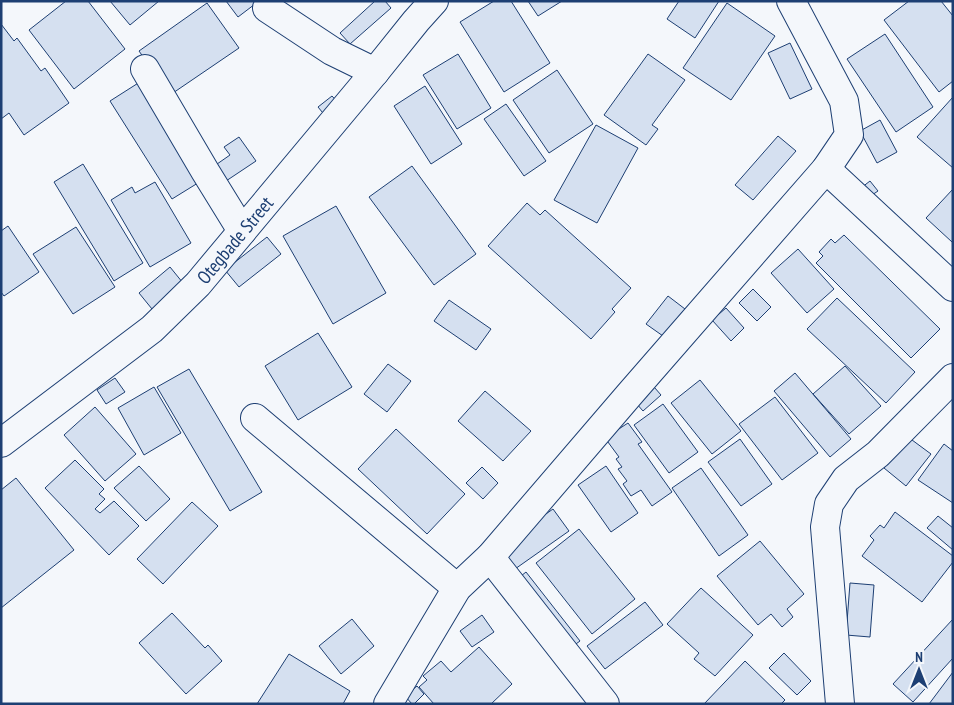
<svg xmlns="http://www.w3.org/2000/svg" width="954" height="705" viewBox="0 0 954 705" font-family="'PT Sans Narrow',sans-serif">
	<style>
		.building { fill: #d5e0f0; stroke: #1d3f73 }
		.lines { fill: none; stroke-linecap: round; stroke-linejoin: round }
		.minor-casing { stroke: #1d3f73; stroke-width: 30 }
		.minor { stroke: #f4f7fb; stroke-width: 28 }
		.labels { text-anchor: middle; stroke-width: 4; stroke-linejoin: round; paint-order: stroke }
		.street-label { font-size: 19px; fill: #1d3f73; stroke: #f4f7fb }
	</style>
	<rect width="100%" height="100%" fill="#f4f7fb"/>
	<path class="building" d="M66 1H88L125 49 74 89 29 30Z
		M110 1H159L130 25Z
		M226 1H259L238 17Z
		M375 1H385L391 8 350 44 340 33Z
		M494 1H511L550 63 504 92 460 22Z
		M528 1H562L538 16Z
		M679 1H719L695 38 667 19Z
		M909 1H941L953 16V81L939 92 884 20Z
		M207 3 239 48 170 95 139 51Z
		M727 3 775 36 731 100 683 68Z
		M1 24 14 41 17 38 41 71 45 68 69 103 24 135 9 113 1 119Z
		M885 34 933 107 896 132 847 59Z
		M790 43 812 89 790 99 768 53Z
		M458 54 491 108 457 129 423 75Z
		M648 54 685 80 652 125 658 129 646 145 604 115Z
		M557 70 593 124 549 153 513 100Z
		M143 80 206 178 172 199 110 101Z
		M425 86 462 144 431 164 394 106Z
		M332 96 341 106 327 118 318 107Z
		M953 97V168L917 137Z
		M506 104 546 161 524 176 484 119Z
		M880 120 897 152 877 163 860 131Z
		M596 125 638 148 597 223 554 200Z
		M778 136 796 151 753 200 735 185Z
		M239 137 256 161 217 187 207 171 230 155 224 147Z
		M83 164 143 263 114 281 54 182Z
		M412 166 476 254 434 285 369 197Z
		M870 181 878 191 869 197 861 188Z
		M155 182 191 243 150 267 111 200 132 187 135 193Z
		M953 189V241L952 242 926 218Z
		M527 203 540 215 545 210 631 288 612 309 615 312 591 339 488 246Z
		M336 206 386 293 333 324 283 236Z
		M8 226 39 272 4 296 1 292V231Z
		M76 227 115 287 73 314 33 254Z
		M844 235 940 329 911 358 816 263 823 256 819 252 831 239 835 243Z
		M267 237 281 254 239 287 225 270Z
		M798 249 834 289 807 313 771 273Z
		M170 267 183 283 152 309 139 293Z
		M753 289 771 307 757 321 739 303Z
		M668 296 685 309 663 336 646 324Z
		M837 298 915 372 886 403 807 329Z
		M449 300 491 329 476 350 434 321Z
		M726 308 744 328 731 341 712 320Z
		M318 333 352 387 298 420 265 366Z
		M388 364 411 381 387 412 364 394Z
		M845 366 881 406 849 434 813 394Z
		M189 369 262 492 230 511 157 387Z
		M795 373 851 439 830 457 774 391Z
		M115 378 125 392 106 404 97 390Z
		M648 380 661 395 643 411 629 395Z
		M700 380 741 431 712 454 671 403Z
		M154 387 181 433 144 455 118 408Z
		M485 391 531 431 503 461 458 421Z
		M775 397 818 453 782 480 739 424Z
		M663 404 698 452 669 473 634 425Z
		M95 407 136 454 105 481 64 435Z
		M628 423 642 442 638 444 672 492 652 506 641 490 631 496 623 484 627 481 618 469 622 467 616 459 619 457 605 438Z
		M396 429 465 494 427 534 358 469Z
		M908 437 931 454 906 486 884 468Z
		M740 439 772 484 741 506 708 462Z
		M944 444 953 451V503L918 480Z
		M75 460 104 489 99 494 105 499 95 509 100 513 114 501 139 526 109 555 45 488Z
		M139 466 170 499 146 521 114 488Z
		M606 466 638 513 611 532 578 485Z
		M482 467 498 483 483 499 466 483Z
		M701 468 748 535 719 556 672 488Z
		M16 478 74 550 1 608V490Z
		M192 502 218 526 163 584 137 559Z
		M553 509 569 531 515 569 499 547Z
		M895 512 953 556V562L922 602 862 556 874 540 870 536 880 525 884 528Z
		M938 516 953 528V550L927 528Z
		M579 529 635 599 592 634 536 563Z
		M760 541 804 594 787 609 793 617 782 627 771 614 758 625 717 576Z
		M526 572 580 641 569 649 516 580Z
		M850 583 874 585 870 637 846 635Z
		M701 588 753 635 715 676 694 659 699 653 667 624Z
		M645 602 663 625 605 669 587 646Z
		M172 613 205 648 208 645 222 661 186 694 139 643Z
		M482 615 494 632 472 647 460 631Z
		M352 619 374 646 341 674 319 646Z
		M953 619V658L913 702 893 684Z
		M479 647 512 684 491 704H434L419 687 427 680 423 676 441 661 451 672Z
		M784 653 811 681 797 695 769 668Z
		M289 654 350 691 343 704H257Z
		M745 661 785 700 781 704H704Z
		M953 672V704H929Z
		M417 686 424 694 414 704H412L405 696Z"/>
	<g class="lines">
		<defs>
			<g id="minor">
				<path d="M267 8 332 51 375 72"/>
				<path d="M145 69 205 171 242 231"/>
				<path d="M826 169 953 287"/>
				<path d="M255 418 457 588"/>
				<path id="s1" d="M1 443 152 329 198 284 375 72 416 21 434 1"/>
				<path d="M490 557 605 704"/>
				<path d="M388 704 457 588 490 557 629 395 826 169 849 135 844 101 791 1"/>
				<path d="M840 704 825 527 829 504 846 479 878 454 953 378"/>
			</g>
		</defs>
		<use href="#minor" class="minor-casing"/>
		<use href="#minor" class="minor"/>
	</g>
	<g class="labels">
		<g class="street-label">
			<text dy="7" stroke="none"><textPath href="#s1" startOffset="311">Otegbade Street</textPath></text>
		</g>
	</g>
	<rect width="954" height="705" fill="none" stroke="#1d3f73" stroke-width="5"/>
	<g transform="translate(919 670)" stroke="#f4f7fb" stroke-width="4" paint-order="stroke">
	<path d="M0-4L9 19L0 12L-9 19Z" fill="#1d3f73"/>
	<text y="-8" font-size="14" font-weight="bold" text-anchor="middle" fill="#1d3f73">N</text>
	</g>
</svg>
